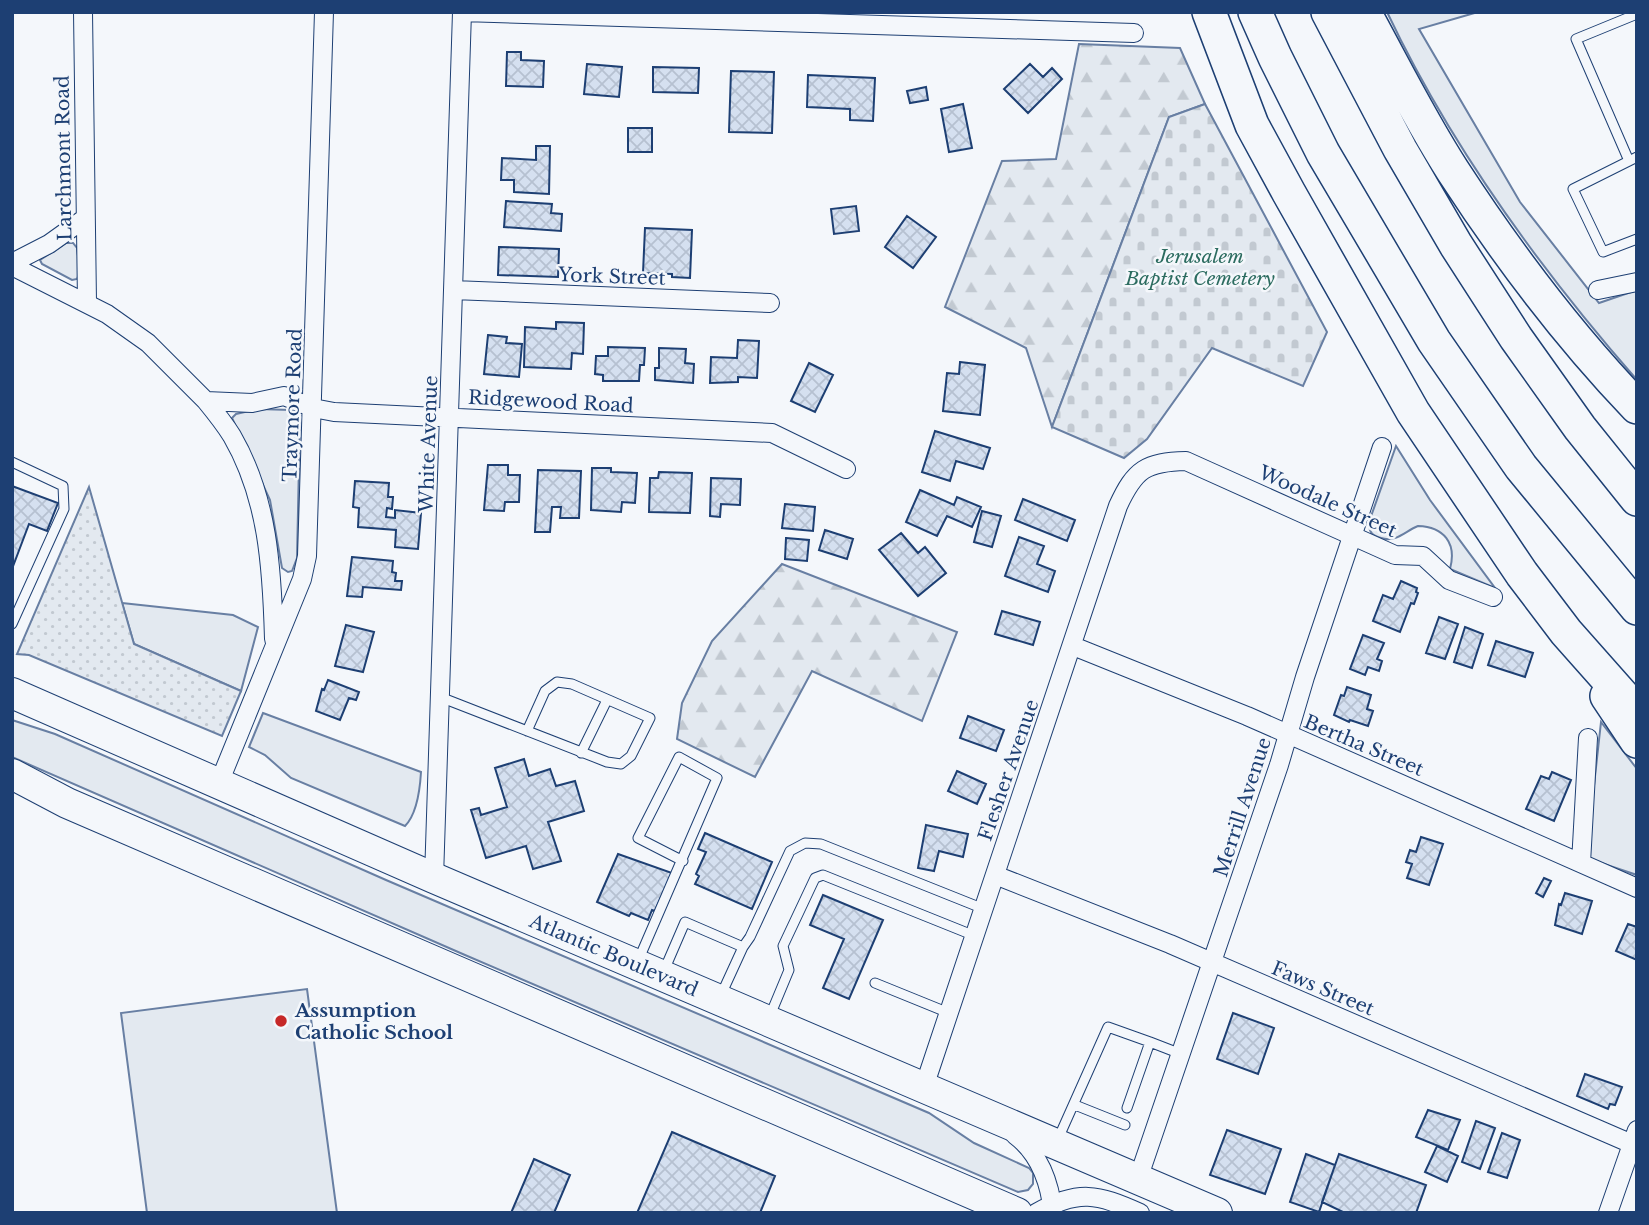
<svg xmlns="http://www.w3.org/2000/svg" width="1649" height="1225" viewBox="0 0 1649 1225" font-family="'Libre Baskerville',serif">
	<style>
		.grass { fill: #e3e9f0; stroke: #687fa3; stroke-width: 2 }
		.forest { fill: url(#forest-firs); stroke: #687fa3; stroke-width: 2 }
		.cemetery { fill: url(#cemetery-stones); stroke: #687fa3; stroke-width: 2 }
		.park { fill: url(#park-dots); stroke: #687fa3; stroke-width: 2 }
		.building { fill: url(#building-cross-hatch); stroke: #1d3f73; stroke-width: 2 }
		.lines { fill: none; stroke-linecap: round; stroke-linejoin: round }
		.service-casing { stroke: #1d3f73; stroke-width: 11 }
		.minor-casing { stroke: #1d3f73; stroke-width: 20 }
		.trunk-casing { stroke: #1d3f73; stroke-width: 32 }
		.motorway-casing { stroke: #1d3f73; stroke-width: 36 }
		.service { stroke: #f4f7fb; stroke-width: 9 }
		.minor { stroke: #f4f7fb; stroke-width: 18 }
		.trunk { stroke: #f4f7fb; stroke-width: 30 }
		.motorway { stroke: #f4f7fb; stroke-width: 33 }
		.poi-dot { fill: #c62828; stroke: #f4f7fb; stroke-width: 2.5 }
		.labels { text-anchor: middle; stroke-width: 5; stroke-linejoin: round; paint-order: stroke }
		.street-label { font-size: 19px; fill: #1d3f73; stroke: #f4f7fb }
		.park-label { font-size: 19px; font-style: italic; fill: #2c6c60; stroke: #f4f7fb }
		.poi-label { font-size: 19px; font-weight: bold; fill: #1d3f73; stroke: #f4f7fb; text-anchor: start }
	</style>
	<defs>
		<pattern id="forest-firs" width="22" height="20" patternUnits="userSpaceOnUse" patternTransform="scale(1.75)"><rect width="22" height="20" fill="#e3e9f0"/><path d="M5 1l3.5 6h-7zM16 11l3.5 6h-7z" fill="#c2c9d1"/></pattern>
		<pattern id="cemetery-stones" width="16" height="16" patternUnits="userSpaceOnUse" patternTransform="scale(1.75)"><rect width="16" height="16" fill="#e3e9f0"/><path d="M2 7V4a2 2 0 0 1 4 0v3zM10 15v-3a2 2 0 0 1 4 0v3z" fill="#c2c9d1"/></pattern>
		<pattern id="park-dots" width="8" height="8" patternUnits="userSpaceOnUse" patternTransform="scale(1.75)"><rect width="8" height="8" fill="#e3e9f0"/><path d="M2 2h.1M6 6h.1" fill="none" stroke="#c2c9d1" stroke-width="1.8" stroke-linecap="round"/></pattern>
		<pattern id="building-cross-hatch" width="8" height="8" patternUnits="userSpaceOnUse" patternTransform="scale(1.75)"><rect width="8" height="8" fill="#d5e0f0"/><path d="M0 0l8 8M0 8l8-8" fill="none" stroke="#b6c1d1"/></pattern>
	</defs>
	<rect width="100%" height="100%" fill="#f4f7fb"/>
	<path class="grass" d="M1387 12H1478L1419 29 1520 202 1599 303 1637 290V380C1539 268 1451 147 1387 12Z
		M66 243H73L77 248 80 271 77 279 72 280 42 264 40 260Z
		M258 409 291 410 300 418 297 558 292 571 288 572 282 568 270 500 232 418 236 414Z
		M1396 446 1430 500 1495 588 1450 569C1457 543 1444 527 1418 526 1405 531 1396 543 1381 538 1371 535 1369 532 1369 522Z
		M122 603 233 615 258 627 241 691 134 644Z
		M263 713 421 772C420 789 417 814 405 826L291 778 265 755 249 747Z
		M12 720 55 734 386 880 929 1113 974 1143 1029 1168 1033 1173V1184L1028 1190 1018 1192 465 955 12 757Z
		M1601 722 1637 769V875L1586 858Z
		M307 989 337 1213H147L121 1013Z"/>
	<path class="forest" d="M1079 44 1180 48 1205 104 1169 117 1052 427 1026 348 945 307 1002 161 1056 159Z
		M782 564 957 632 922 721 812 671 755 777 677 739 682 703 712 641Z"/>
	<path class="cemetery" d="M1205 104 1327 332 1303 386 1212 348 1147 439 1124 458 1052 427 1169 117Z"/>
	<path class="park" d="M89 487 134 644 241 691 222 736 29 655 17 654Z"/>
	<path class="building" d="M507 52H521V60L544 61 543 87 506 86Z
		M587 64 622 67 619 97 584 94Z
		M1030 64 1043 77 1052 68 1062 79 1028 113 1004 89Z
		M653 67 699 68 698 93 653 92Z
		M731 71 774 72 772 133 729 132Z
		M808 75 875 78 873 121 850 120V109L807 107Z
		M926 87 928 100 910 103 907 91Z
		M963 104 972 148 949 152 941 109Z
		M628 128H652V152H628Z
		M536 146H550L549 194 514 192V180H501L502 158 536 160Z
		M506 201 552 204 551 213 562 214 561 231 504 227Z
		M856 206 859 231 834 234 831 209Z
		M907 216 936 237 913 268 885 247Z
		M645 228 692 230 690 278 672 277V274L643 273Z
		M499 247 559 249 558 277 498 275Z
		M556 322 584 323 583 354 572 353 571 369 524 367 525 327 556 329Z
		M488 335 507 337 506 343 522 344 519 377 484 374Z
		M738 340 759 341 757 378 738 377V382L710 383 711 357 737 358Z
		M608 347 645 348 644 365H640L639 381H603V375L595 374 596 356H608Z
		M659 348 686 349 685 363 694 364 693 383 655 380V368H659Z
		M960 362 985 365 980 415 943 411 947 373 959 374Z
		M809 363 833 375 815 412 791 401Z
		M935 431 990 448 983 469 956 461 950 481 922 472Z
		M488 465H508V475H520L519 502H505L504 511 484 510Z
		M592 468H611V472L637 473 635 503 622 502 621 512 591 510Z
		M538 470 581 471 579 518H560L561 507H552L550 532H535Z
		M659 472 692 473 690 513 649 512 650 478H658Z
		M711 478 741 479 740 505 721 504 720 517 710 516Z
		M355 481 389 483 388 497H393L392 509 387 508 386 517 395 518V510L421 513 418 549 395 547 396 530 358 527 359 508 353 507Z
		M12 486 58 503 47 531 29 524 12 569Z
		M920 490 954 505 957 497 981 507 972 527 947 516 937 536 906 522Z
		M1023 499 1075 520 1067 541 1015 520Z
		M785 504 815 507 813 531 782 528Z
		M982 511 1001 516 992 547 974 542Z
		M825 530 853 539 847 559 819 550Z
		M901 533 918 553 925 547 946 573 918 596 879 550Z
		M1019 537 1044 546 1037 564 1055 571 1048 592 1005 576Z
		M786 538 809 540 807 561 785 559Z
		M352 557 393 561 392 572 396 573 395 581H402L401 590 363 587 362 597 347 596Z
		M1401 581 1417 588 1416 592 1418 593 1414 604 1411 603 1400 632 1373 621 1383 595 1393 599Z
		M1002 611 1040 622 1033 645 995 634Z
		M1439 617 1458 624 1445 659 1426 653Z
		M346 625 374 632 363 672 335 666Z
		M1465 627 1483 634 1472 668 1454 662Z
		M1363 635 1384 643 1377 659 1382 661 1379 671 1368 667 1365 675 1350 669Z
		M1496 641 1533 653 1525 677 1488 665Z
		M328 680 359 692 356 700 349 698 340 720 316 711 322 689 324 690Z
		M1347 687 1371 695 1367 709 1373 711 1368 726 1350 720 1349 722 1334 715 1341 695 1344 696Z
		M968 716 1004 730 996 751 960 738Z
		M524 759 529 776 550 769 556 786 575 781 584 811 548 822 561 861 533 869 526 846 486 858 471 810 479 808 481 815 507 807 495 768Z
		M957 771 986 784 977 804 948 791Z
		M1552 772 1571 780 1554 821 1526 809 1541 776 1549 779Z
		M926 825 968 834 963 857 939 851 934 871 918 868Z
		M705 833 772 862 752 909 695 884 699 876 696 874 706 852 698 849Z
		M1421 837 1443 844 1429 885 1407 878 1412 864 1406 862 1410 850 1416 852Z
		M618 854 672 873 655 911 652 910 648 920 631 913 629 916 597 902Z
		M1544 878 1551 881 1543 897 1536 893Z
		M1565 893 1592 901 1582 934 1555 925 1559 904 1561 905Z
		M823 895 883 920 849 999 823 988 844 939 810 925Z
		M1628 924 1637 927V960L1616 951Z
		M1233 1013 1274 1028 1258 1074 1217 1059Z
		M1585 1074 1622 1087 1615 1105 1610 1104 1608 1109 1577 1096Z
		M1428 1110 1460 1120 1448 1150 1416 1137Z
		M1476 1121 1495 1128 1480 1169 1462 1162Z
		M1227 1130 1281 1149 1265 1194 1210 1175Z
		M672 1132 775 1176 760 1213H637Z
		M1502 1133 1520 1140 1507 1178 1488 1172Z
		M1437 1146 1458 1156 1447 1182 1425 1172Z
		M1306 1154 1335 1165 1319 1212 1290 1202Z
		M1339 1154 1426 1185 1416 1213H1345L1322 1202Z
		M534 1159 570 1175 554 1213H511Z"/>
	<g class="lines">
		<defs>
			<path id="service" d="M1637 14 1576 39 1629 161 1637 157
				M1629 161 1573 189 1603 252 1637 239
				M12 462 63 486 64 509 12 624
				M440 697 607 762 621 764 631 756 650 718 572 684 557 682 545 691 527 731
				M581 753 607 700
				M743 947 750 937 790 851 805 843 821 844 984 909
				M638 961 717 778 679 757 638 838 683 861
				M663 973 685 922 743 947 721 995
				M875 983 949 1013
				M769 1018 789 970 783 946 815 878 823 875 975 936
				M1150 1042 1181 1054
				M1075 1105 1125 1125
				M1058 1139 1108 1027 1150 1042 1127 1108"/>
			<path id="minor" d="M83 12 87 302
				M12 263 49 244 84 219
				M12 266 107 314 148 343 206 401 252 403 284 396 313 408 334 412 772 433 846 469
				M453 290 770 303
				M1598 290 1637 282
				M206 401C215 412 224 423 232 436 268 498 272 568 274 639
				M1073 646 1247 716 1637 888
				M219 783 302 579 307 556 324 12
				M1581 863 1588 738
				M995 875 1170 944 1632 1144
				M434 878 462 12 1134 33
				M924 1087 1118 506C1135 469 1146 462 1186 461L1395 555 1423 556 1449 580 1493 597
				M1015 1135C1039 1153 1050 1183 1053 1213
				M1138 1179 1279 765 1305 677 1382 447
				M1036 1213C1079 1189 1097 1194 1140 1213
				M1608 1213 1637 1130"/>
			<path id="trunk" d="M12 693 434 878 1217 1213
				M12 774 67 803 1017 1213"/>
			<path id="motorway" d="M1209 12 1252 125 1289 193 1413 412 1522 574 1566 632 1637 712
				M1255 12 1275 57 1323 153 1434 341 1521 467 1637 608
				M1328 12 1400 149 1456 245 1516 338 1580 428 1637 499
				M1364 12C1393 65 1420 120 1453 171 1507 254 1568 335 1637 407
				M1607 696 1637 741"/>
		</defs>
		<use href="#service" class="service-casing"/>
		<use href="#minor" class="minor-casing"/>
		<use href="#trunk" class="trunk-casing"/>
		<use href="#motorway" class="motorway-casing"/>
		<use href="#service" class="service"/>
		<use href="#minor" class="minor"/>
		<use href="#trunk" class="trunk"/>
		<use href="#motorway" class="motorway"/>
	</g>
	<circle class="poi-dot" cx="281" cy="1021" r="7"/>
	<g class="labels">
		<g class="street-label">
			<text transform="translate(63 158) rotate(-91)" y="7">Larchmont Road</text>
			<text transform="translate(612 276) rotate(2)" y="7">York Street</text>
			<text transform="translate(551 401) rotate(3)" y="7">Ridgewood Road</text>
			<text transform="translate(292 405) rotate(-88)" y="7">Traymore Road</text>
			<text transform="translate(428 444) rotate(-88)" y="7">White Avenue</text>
			<text transform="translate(1328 501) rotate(24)" y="7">Woodale Street</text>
			<text transform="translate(1364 745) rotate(23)" y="7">Bertha Street</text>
			<text transform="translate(1008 770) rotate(-71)" y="7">Flesher Avenue</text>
			<text transform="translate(1242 807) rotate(-72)" y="7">Merrill Avenue</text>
			<text transform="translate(614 955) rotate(23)" y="7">Atlantic Boulevard</text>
			<text transform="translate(1323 988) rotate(23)" y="7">Faws Street</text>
		</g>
		<g class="park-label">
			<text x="1200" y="263">Jerusalem<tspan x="1200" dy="22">Baptist Cemetery</tspan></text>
		</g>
		<g class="poi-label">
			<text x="295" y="1017">Assumption<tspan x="295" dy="22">Catholic School</tspan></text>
		</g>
	</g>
	<rect width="1649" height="1225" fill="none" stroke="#1d3f73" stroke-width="28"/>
</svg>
